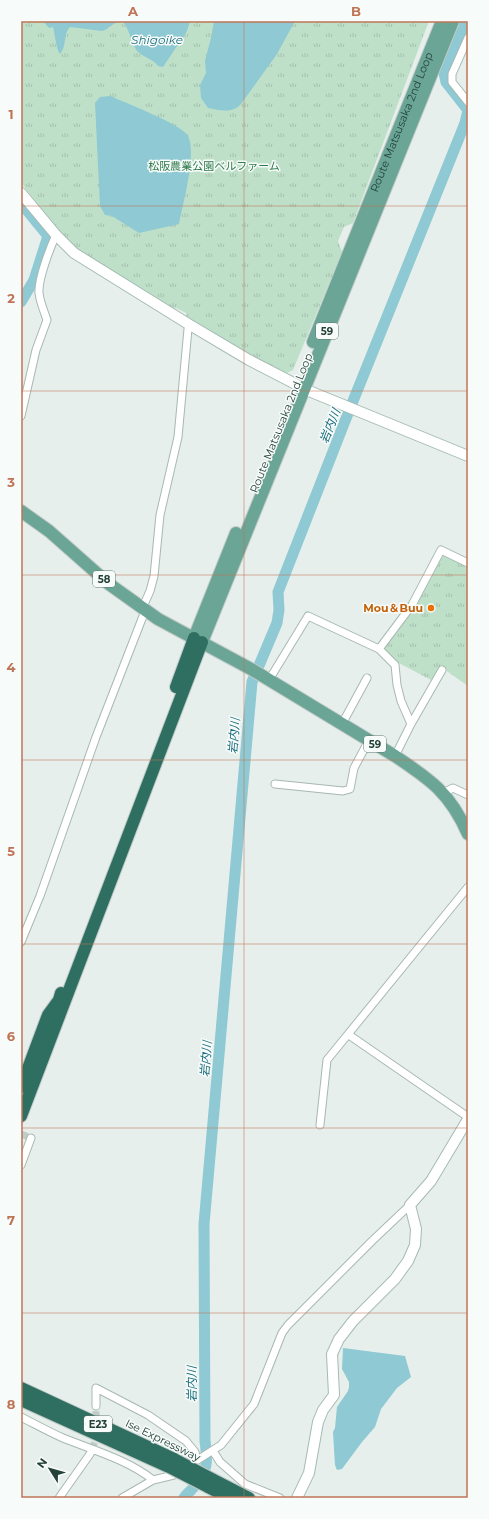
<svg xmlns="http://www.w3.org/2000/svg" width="489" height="1519" viewBox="0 0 489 1519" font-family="Montserrat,'Noto Sans JP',sans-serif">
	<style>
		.park { fill: url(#park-tufts) }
		.water { fill: #8ec9d4 }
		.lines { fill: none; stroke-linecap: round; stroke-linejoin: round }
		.stream { stroke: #8ec9d4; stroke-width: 2 }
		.river { stroke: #8ec9d4; stroke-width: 11 }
		.street-tunnel { stroke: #bfccc8; stroke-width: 7; stroke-dasharray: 7 3.5; stroke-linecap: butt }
		.street-casing { stroke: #a8b8b2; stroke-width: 9 }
		.secondary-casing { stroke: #a4bbb3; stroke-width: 12 }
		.primary-casing { stroke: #c2cac8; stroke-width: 14 }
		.highway-casing { stroke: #c2cac8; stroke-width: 14 }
		.street { stroke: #fff; stroke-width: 7 }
		.secondary { stroke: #fff; stroke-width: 10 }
		.primary { stroke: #6aa596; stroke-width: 12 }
		.highway { stroke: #2f6f62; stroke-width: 12 }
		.highway-bridge-casing { stroke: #c2cac8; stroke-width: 14; stroke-linecap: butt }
		.highway-bridge { stroke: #2f6f62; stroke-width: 12 }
		.grid { fill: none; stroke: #c07456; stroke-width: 1; stroke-opacity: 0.55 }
		.food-dot { fill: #e8710a; stroke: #f7fbf9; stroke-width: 1.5 }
		.labels { text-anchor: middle; stroke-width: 3; stroke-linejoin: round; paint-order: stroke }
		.shield { fill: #f7fbf9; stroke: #637a73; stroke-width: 1 }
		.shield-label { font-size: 10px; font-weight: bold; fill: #24423a }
		.street-label { font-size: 11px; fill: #24423a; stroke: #f7fbf9 }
		.park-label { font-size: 11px; fill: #2d7a4b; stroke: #f7fbf9 }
		.food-label { font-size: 11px; font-weight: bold; fill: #c56008; stroke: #f7fbf9; text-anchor: end }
		.water-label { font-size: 12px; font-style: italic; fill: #1c6f80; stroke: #f7fbf9 }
		.neatline { fill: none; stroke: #c07456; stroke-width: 1.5 }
		.grid-label { font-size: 13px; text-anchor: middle; font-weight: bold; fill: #c07456 }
	</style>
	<defs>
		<pattern id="park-tufts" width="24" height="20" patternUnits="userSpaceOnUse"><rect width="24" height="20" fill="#bfe0c8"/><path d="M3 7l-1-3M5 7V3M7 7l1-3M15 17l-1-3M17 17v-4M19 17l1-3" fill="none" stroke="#a4c1ad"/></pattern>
	</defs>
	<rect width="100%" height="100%" fill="#e6efeb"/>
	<path class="park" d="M21 21H429L353 223 344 227 338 241 342 252 293 370 287 373C253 356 219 337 186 317V313L176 308 172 310 84 254 65 238 21 183Z
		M444 554 468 566V686L441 667 431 680 395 661 383 652 384 646 442 555Z"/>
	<path class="water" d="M43 21H123C110 23 112 28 102 31L70 27C63 34 67 46 60 54 56 49 55 34 53 27L49 28Z
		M123 21H190L187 31 163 67 158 66C153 59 143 57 137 51 131 42 130 31 123 21Z
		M214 21H295L277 54 241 104C232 114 219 110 208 108L201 98 200 85 206 73 205 61 211 38Z
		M110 96C124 102 183 125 188 136 197 154 183 203 179 224L139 233 112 216 105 215 100 206 95 103 100 97Z
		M343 1348 405 1356 411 1377 397 1388 381 1409 375 1427 362 1442 342 1469 337 1470 335 1465 333 1432 335 1428 337 1407 348 1391 349 1387V1382L342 1369Z"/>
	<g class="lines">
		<path class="stream" d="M468 110V111"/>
		<path class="river" d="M21 203 48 236 34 280 21 302
			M184 1498C186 1494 190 1492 193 1488 208 1470 208 1463 205 1441L204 1224 252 682 277 623 279 610 278 592 345 421 465 123 468 110 446 82 444 73 466 21"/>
		<path class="street-tunnel" d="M21 1134 31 1138
			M92 1449 96 1439V1406"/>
		<defs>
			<path id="street" d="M468 38 452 74V82L468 102
				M21 416 36 350 47 320C44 311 40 302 39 293 38 279 50 248 56 235
				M142 609 150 591 154 576 160 515 178 437 188 329 190 325
				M379 649 395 665 397 685 401 701 411 724
				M272 675 308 616 379 649 412 605 441 550 468 563
				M342 724 367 678
				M395 756 411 724 442 670
				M275 784 343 791 350 789 354 768 369 740
				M443 793 453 788 468 795
				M21 942 40 896 96 737 145 611
				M349 1035 468 1117
				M320 1125 327 1060 468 887
				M21 1165 31 1138
				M96 1406V1388L148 1415 186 1441 195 1452 197 1460
				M21 1417C35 1424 49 1432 63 1438 93 1450 128 1460 153 1480
				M213 1451 220 1462 245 1484 280 1498
				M59 1498 90 1454 92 1449
				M122 1498 153 1480 174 1475 221 1445 254 1404 282 1333 288 1325 372 1241 410 1205"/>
			<path id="secondary" d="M21 193 56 235 74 253 190 325 249 360 309 391 468 456
				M297 1498 309 1473 318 1422 323 1410 334 1395 332 1354 339 1339 353 1321 395 1279 408 1261 415 1245 416 1229 410 1205 431 1181 468 1119"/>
			<g id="primary">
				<path id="s1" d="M313 342 442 21"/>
				<path d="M21 511 49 531 109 584 158 619 251 669 395 756C431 780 450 793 468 834"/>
				<path d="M194 638 236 533"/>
				<path d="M202 642 453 21"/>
			</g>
			<path id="highway" d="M176 687 194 638
				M21 1087 48 1015 59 1000 61 993
				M21 1116 202 642
				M21 1388 174 1459
				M21 1400 169 1467
				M212 1479 249 1498
				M208 1487 229 1498"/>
		</defs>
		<use href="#street" class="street-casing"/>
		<use href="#secondary" class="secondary-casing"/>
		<use href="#primary" class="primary-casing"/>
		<use href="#highway" class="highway-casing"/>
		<use href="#street" class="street"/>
		<use href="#secondary" class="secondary"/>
		<use href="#primary" class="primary"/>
		<use href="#highway" class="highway"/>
		<defs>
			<path id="highway-bridge" d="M174 1459 212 1479
				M169 1467 208 1487"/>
		</defs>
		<use href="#highway-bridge" class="highway-bridge-casing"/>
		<use href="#highway-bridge" class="highway-bridge"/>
	</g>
	<path class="grid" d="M244 21V1498M21 206H468M21 391H468M21 575H468M21 760H468M21 944H468M21 1128H468M21 1313H468"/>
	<circle class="food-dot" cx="431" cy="608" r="4"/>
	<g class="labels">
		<g class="shield">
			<rect x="316" y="323" width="22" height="16" rx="3"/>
			<rect x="93" y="571" width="22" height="16" rx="3"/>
			<rect x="364" y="736" width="22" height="16" rx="3"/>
			<rect x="84" y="1416" width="28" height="16" rx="3"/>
		</g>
		<g class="shield-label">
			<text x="327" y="335">59</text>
			<text x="104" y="583">58</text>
			<text x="375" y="748">59</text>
			<text x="98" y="1428">E23</text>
		</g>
		<g class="street-label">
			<text dy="4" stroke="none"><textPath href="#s1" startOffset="237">Route Matsusaka 2nd Loop</textPath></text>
			<text transform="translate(281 423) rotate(-68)" y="4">Route Matsusaka 2nd Loop</text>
			<text transform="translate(163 1440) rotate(26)" y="4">Ise Expressway</text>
		</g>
		<g class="park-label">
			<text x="214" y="170">松阪農業公園ベルファーム</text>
		</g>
		<g class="food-label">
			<text x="423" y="612">Mou＆Buu</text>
		</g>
		<g class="water-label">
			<text x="157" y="44">Shigoike</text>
			<text transform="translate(330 426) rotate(-68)" y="4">岩内川</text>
			<text transform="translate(234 736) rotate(-85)" y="4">岩内川</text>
			<text transform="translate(206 1059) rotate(-85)" y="4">岩内川</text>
			<text transform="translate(192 1384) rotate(-90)" y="4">岩内川</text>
		</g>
	</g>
	<rect width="489" height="1519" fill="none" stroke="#f7fbf9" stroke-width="44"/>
	<g transform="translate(50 1469) rotate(307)" stroke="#f7fbf9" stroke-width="3" paint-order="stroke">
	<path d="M0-3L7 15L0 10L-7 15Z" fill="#24423a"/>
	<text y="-6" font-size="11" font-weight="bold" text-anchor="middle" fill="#24423a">N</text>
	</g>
	<rect x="22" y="22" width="445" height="1475" class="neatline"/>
	<g class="grid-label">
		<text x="133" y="16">A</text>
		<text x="356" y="16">B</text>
		<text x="11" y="119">1</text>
		<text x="11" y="303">2</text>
		<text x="11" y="487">3</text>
		<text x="11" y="672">4</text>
		<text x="11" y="856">5</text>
		<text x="11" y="1041">6</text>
		<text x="11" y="1225">7</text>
		<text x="11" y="1409">8</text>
	</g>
</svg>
